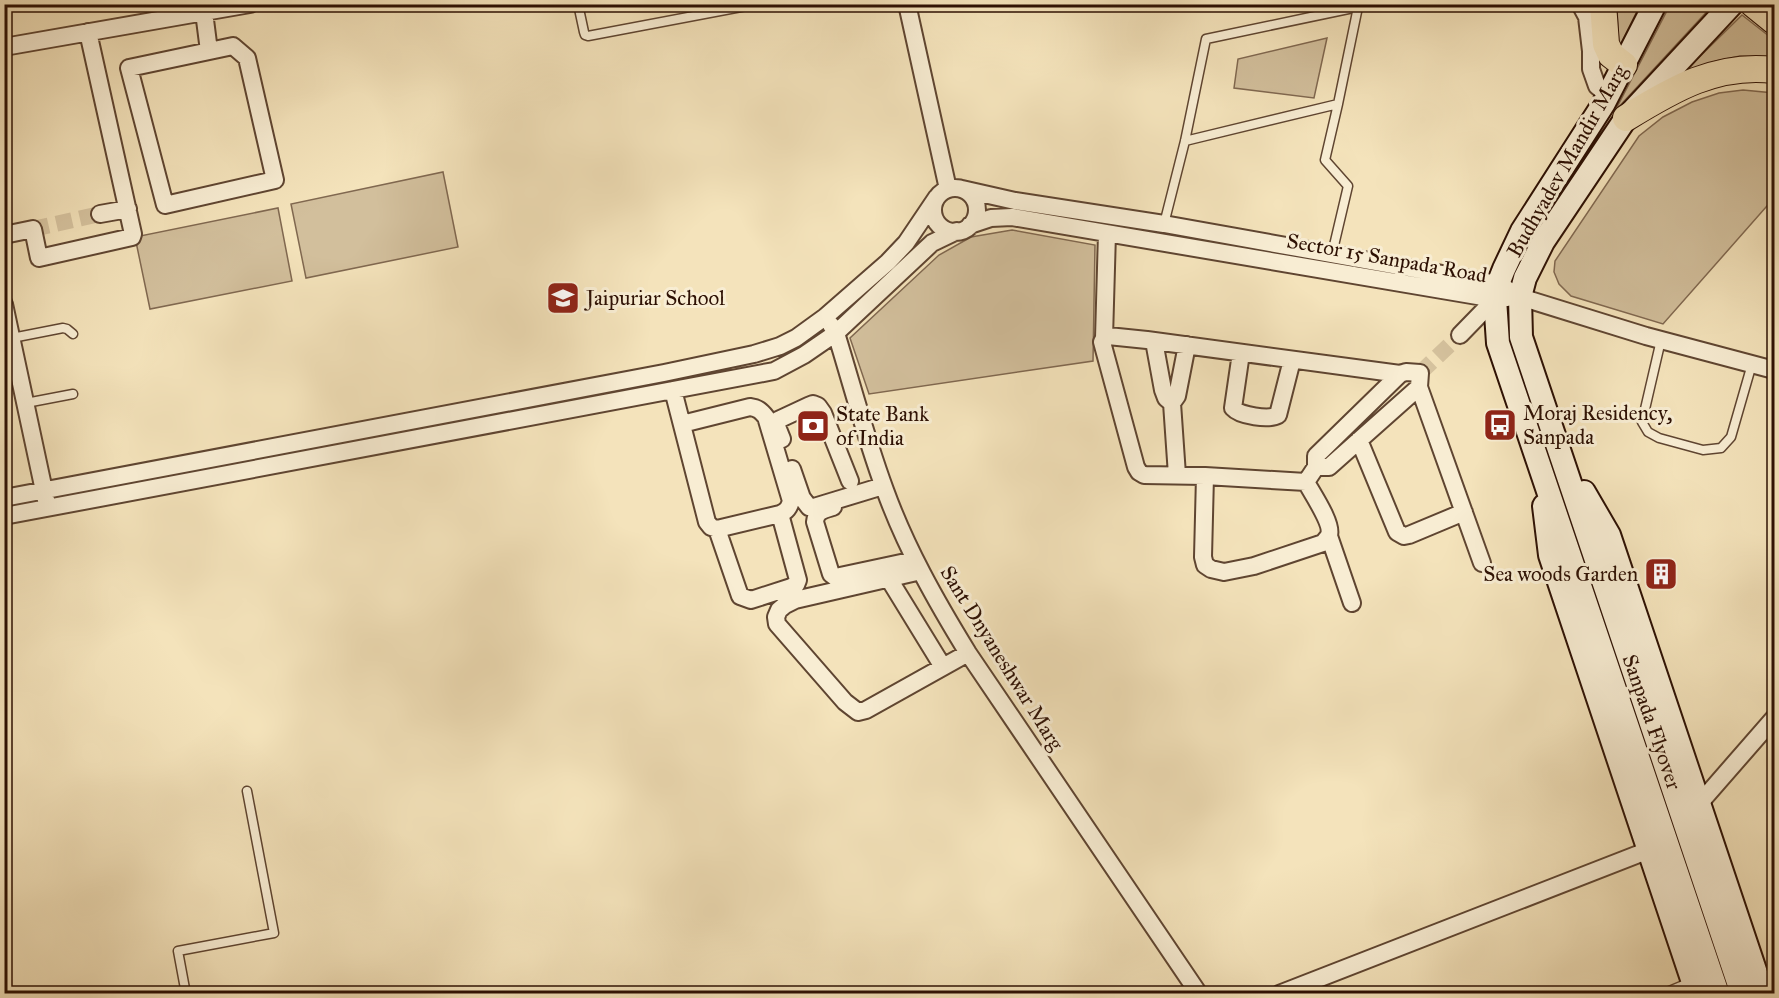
<svg xmlns="http://www.w3.org/2000/svg" width="1779" height="998" viewBox="0 0 1779 998" font-family="'IM FELL Great Primer',serif">
	<style>
		.green { fill: #d2bf9c; stroke: #806850; stroke-width: 1.5 }
		.lines { fill: none; stroke-linecap: round; stroke-linejoin: round }
		.street-tunnel { stroke: #d6c39f; stroke-width: 16; stroke-dasharray: 16 8; stroke-linecap: butt }
		.lane-casing { stroke: #5f4531; stroke-width: 11 }
		.street-casing { stroke: #5f4531; stroke-width: 20 }
		.secondary-casing { stroke: #2d1003; stroke-width: 26 }
		.primary-casing { stroke: #2d1003; stroke-width: 28 }
		.lane { stroke: #f8edd3; stroke-width: 8 }
		.street { stroke: #f8edd3; stroke-width: 16 }
		.secondary { stroke: #f8edd3; stroke-width: 22 }
		.primary { stroke: #f4e3bb; stroke-width: 26 }
		.labels { text-anchor: middle; stroke-width: 6; stroke-linejoin: round; paint-order: stroke }
		.street-label { font-size: 21px; fill: #2d1003; stroke: #f8edd3 }
		.poi-label { font-size: 21px; fill: #2d1003; stroke: #f8edd3; text-anchor: start }
	</style>
	<rect width="100%" height="100%" fill="#f4e3bb"/>
	<filter id="stains"><feTurbulence type="fractalNoise" baseFrequency=".00333" numOctaves="4"/><feColorMatrix values="0 0 0 0 .2 0 0 0 0 .09 0 0 0 0 .02 0 0 0 .5 -.17"/></filter>
	<radialGradient id="worn" r=".72"><stop offset=".6" stop-color="#630" stop-opacity="0"/><stop offset="1" stop-color="#630" stop-opacity=".3"/></radialGradient>
	<path class="green" d="M1616 5H1640L1619 48 1617 8Z
		M1670 5H1713L1615 111Z
		M1742 15 1774 40V57L1740 56 1716 61 1682 74Z
		M1327 38 1314 98 1234 88 1238 59Z
		M1743 90 1774 93V198L1663 324 1571 296 1559 284 1554 272 1555 261 1639 136 1663 117 1692 102 1719 93Z
		M443 172 458 247 306 278 291 204Z
		M278 208 292 281 150 309 135 237Z
		M1012 230 1095 245 1093 361 869 394 850 338 939 255 971 237Z"/>
	<g class="lines">
		<path class="street-tunnel" d="M33 229 100 214
			M1420 373 1460 335"/>
		<defs>
			<path id="lane" d="M578 4 584 32 585 35 588 36 757 4
				M1164 224 1185 141 1206 39 1358 7 1338 104 1185 141
				M1332 254 1348 186 1325 160 1338 104
				M12 338 63 328 67 329 73 334
				M1661 340 1642 422 1648 432 1659 438 1703 450 1721 448 1731 437 1752 364
				M26 403 73 394
				M186 994 178 951 274 933 247 791
				M1662 994 1693 981"/>
			<path id="street" d="M907 4 948 189
				M1580 4 1587 17 1591 51V69L1597 86 1608 95
				M204 12 209 51
				M233 46 247 58 275 180 165 205 129 68Z
				M4 47 250 4
				M933 210a22 22 0 1 1 44 0a22 22 0 1 1-44 0Z
				M962 189 1015 201 1164 224 1498 284 1520 297 1646 336 1774 370
				M100 214 128 209
				M970 225 991 218 1012 217 1495 299 1507 298
				M4 235 33 229 39 258 132 237 133 234 88 32
				M4 304 46 500
				M831 325 836 333C852 385 866 439 885 490 906 548 936 601 968 653L1199 994
				M1460 335 1495 299
				M1104 338 1107 233
				M1154 341 1163 390 1166 398 1172 403 1177 396 1187 345
				M1241 353 1233 408C1240 416 1269 420 1278 415L1292 360
				M1419 387 1482 563
				M673 390 707 522 711 527 717 529 780 514C787 511 789 508 791 501L766 417C761 411 758 408 750 407L682 424
				M1172 403 1177 475
				M782 439 776 424 778 420 808 406 813 404 818 406 823 413 850 481
				M1359 440 1397 532 1404 536 1409 535 1464 512
				M792 469 802 498 809 507H814L883 486
				M1205 476 1203 557 1205 565 1211 569 1224 572 1254 566 1323 543C1324 542 1329 536 1329 535 1333 524 1312 493 1306 482
				M1306 482 1205 476 1144 475 1139 472 1136 467 1102 342 1104 338 1108 336 1147 340 1400 374
				M1306 482 1316 467V456L1400 374 1406 372 1420 373 1419 387 1329 467H1316
				M4 498 664 373 754 354 780 346 796 338 825 317 888 262 906 243 937 197
				M833 507C823 510 816 511 815 522L831 574 835 577 840 576 915 560
				M4 516 774 371 804 355 836 333 932 243 957 231
				M717 529 740 596 751 600 791 587 796 585 798 580 780 514
				M1329 536 1352 603
				M921 571 795 600 785 605 779 610 776 617 777 624 845 702 858 712 866 710 968 653
				M889 579 943 667
				M1699 804 1774 718
				M1279 994 1649 850"/>
			<path id="secondary" d="M1655 4 1604 103 1522 231 1504 269 1498 284 1495 299 1498 343 1718 994
				M1732 4 1626 118 1543 242 1525 278 1520 297 1521 337 1742 994
				M1584 492 1609 535 1763 994
				M1544 506 1550 555 1697 994"/>
			<path id="primary" d="M1603 4 1606 44 1611 55 1624 65
				M1753 4 1774 21
				M1626 118C1673 89 1717 63 1774 70"/>
		</defs>
		<use href="#lane" class="lane-casing"/>
		<use href="#street" class="street-casing"/>
		<use href="#secondary" class="secondary-casing"/>
		<use href="#primary" class="primary-casing"/>
		<use href="#lane" class="lane"/>
		<use href="#street" class="street"/>
		<use href="#secondary" class="secondary"/>
		<use href="#primary" class="primary"/>
	</g>
	<defs>
		<symbol id="school-square" viewBox="-11 -11 22 22"><rect x="-9" y="-9" width="18" height="18" rx="4" fill="#8f2418" stroke="#f8edd3"/><path d="M0-5L7-2L0 1L-7-2ZM-4 1L0 2.5L4 1V4Q0 6-4 4Z" fill="#fff"/></symbol>
		<symbol id="bus-square" viewBox="-11 -11 22 22"><rect x="-9" y="-9" width="18" height="18" rx="4" fill="#8f2418" stroke="#f8edd3"/><path d="M-5-6H5V4H4V6H2V4H-2V6H-4V4H-5ZM-3.5-4V0h7V-4ZM-3.5 1.2v1.5H-2V1.2ZM2 1.2v1.5H3.5V1.2Z" fill="#fff"/></symbol>
		<symbol id="bank-square" viewBox="-11 -11 22 22"><rect x="-9" y="-9" width="18" height="18" rx="4" fill="#8f2418" stroke="#f8edd3"/><path d="M-6-4H6V4H-6ZM0-2.3a2.3 2.3 0 1 0 0 4.6a2.3 2.3 0 1 0 0-4.6Z" fill="#fff"/></symbol>
		<symbol id="building-square" viewBox="-11 -11 22 22"><rect x="-9" y="-9" width="18" height="18" rx="4" fill="#8f2418" stroke="#f8edd3"/><path d="M-4-6H4V6H1V3H-1V6H-4ZM-2.5-4.3h1.7v1.8h-1.7ZM.8-4.3h1.7v1.8H.8ZM-2.5-1h1.7V.8h-1.7ZM.8-1h1.7V.8H.8Z" fill="#fff"/></symbol>
	</defs>
	<g fill-rule="evenodd">
		<use href="#school-square" x="544" y="279" width="38" height="38"/>
		<use href="#bus-square" x="1481" y="406" width="38" height="38"/>
		<use href="#bank-square" x="794" y="407" width="38" height="38"/>
		<use href="#building-square" x="1642" y="555" width="38" height="38"/>
	</g>
	<g class="labels">
		<g class="street-label">
			<text transform="translate(1567 161) rotate(-60)" y="7">Budhyadev Mandir Marg</text>
			<text transform="translate(1387 258) rotate(10)" y="7">Sector 15 Sanpada Road</text>
			<text transform="translate(1002 658) rotate(58)" y="7">Sant Dnyaneshwar Marg</text>
			<text transform="translate(1652 722) rotate(71)" y="7">Sanpada Flyover</text>
		</g>
		<g class="poi-label">
			<text x="586" y="305">Jaipuriar School</text>
			<text x="1523" y="420">Moraj Residency,<tspan x="1523" dy="24">Sanpada</tspan></text>
			<text x="836" y="421">State Bank<tspan x="836" dy="24">of India</tspan></text>
			<text x="1638" y="581" text-anchor="end">Sea woods Garden</text>
		</g>
	</g>
	<rect width="1779" height="998" fill="none" stroke="#f4e3bb" stroke-width="24"/>
	<rect x="6" y="6" width="1767" height="986" fill="none" stroke="#2d1003" stroke-width="3"/>
	<rect x="12" y="12" width="1755" height="974" fill="none" stroke="#2d1003" stroke-width="1.5"/>
	<rect width="100%" height="100%" filter="url(#stains)"/>
	<rect width="100%" height="100%" fill="url(#worn)"/>
</svg>
